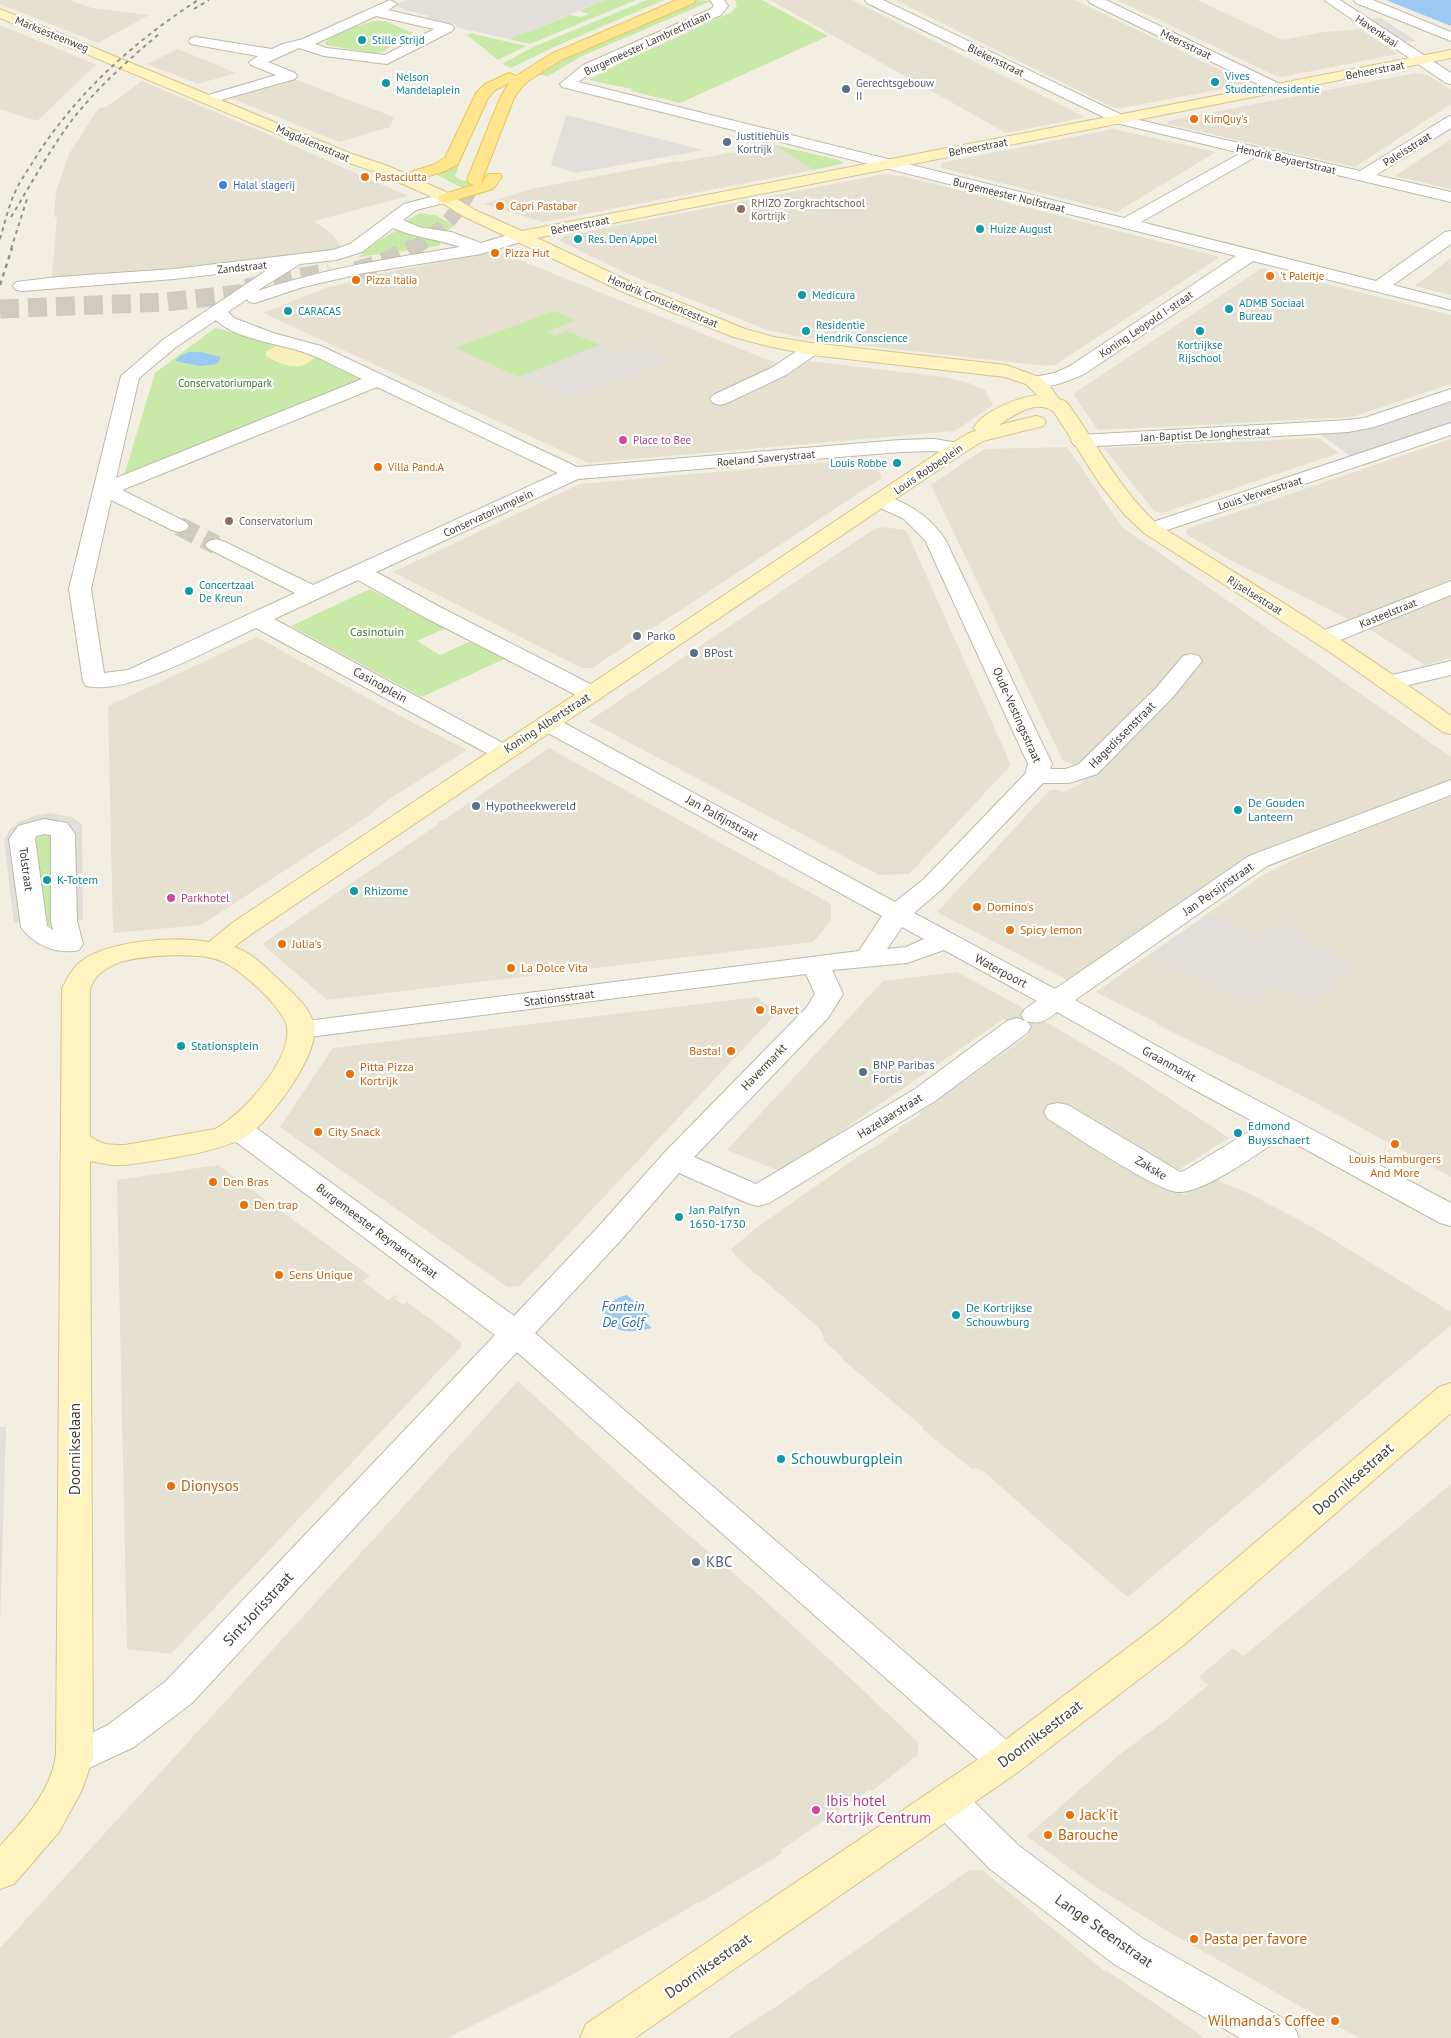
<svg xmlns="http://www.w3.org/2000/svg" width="1451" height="2038" viewBox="0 0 1451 2038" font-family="'PT Sans',sans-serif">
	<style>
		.residential { fill: #e6e0d0 }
		.green { fill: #c8e9a8 }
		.sand { fill: #f9f0ba }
		.parking { fill: #e2dfdb }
		.water { fill: #9ac9f3 }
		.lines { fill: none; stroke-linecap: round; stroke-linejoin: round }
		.street-tunnel { stroke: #cfcbbf; stroke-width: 19; stroke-dasharray: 19 9; stroke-linecap: butt }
		.primary-tunnel-far1 { stroke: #cfcbbf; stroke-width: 15; stroke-dasharray: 15 8; stroke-linecap: butt }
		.primary-tunnel { stroke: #cfcbbf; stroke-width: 19; stroke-dasharray: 19 9; stroke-linecap: butt }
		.street-casing { stroke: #c0b9a7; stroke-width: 2 }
		.secondary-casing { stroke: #d4c68f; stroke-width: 2 }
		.primary-casing { stroke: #e8c65a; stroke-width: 2 }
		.street { fill: #fff; fill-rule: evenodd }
		.secondary { fill: #fff3bf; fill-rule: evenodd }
		.primary { fill: #ffe58e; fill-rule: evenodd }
		.rail-far1 { stroke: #939393; stroke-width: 2; stroke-dasharray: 4 4; stroke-linecap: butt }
		.rail { stroke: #939393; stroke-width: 2.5; stroke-dasharray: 4.5 4.5; stroke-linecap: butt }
		.culture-dot { fill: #0f9aa8; stroke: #fff; stroke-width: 2 }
		.service-dot { fill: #5c6f8a; stroke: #fff; stroke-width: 2 }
		.food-dot { fill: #e8710a; stroke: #fff; stroke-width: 2 }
		.shop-dot { fill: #3f7fe0; stroke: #fff; stroke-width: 2 }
		.education-dot { fill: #8d6e63; stroke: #fff; stroke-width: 2 }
		.hotel-dot { fill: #d1479c; stroke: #fff; stroke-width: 2 }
		.labels { text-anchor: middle; stroke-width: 4.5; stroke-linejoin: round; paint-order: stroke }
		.far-street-label { font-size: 11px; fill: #433e32; stroke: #fff }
		.far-culture-label { font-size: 11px; fill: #0d838f; stroke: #fff; text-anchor: start }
		.far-service-label { font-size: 11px; fill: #4e5e75; stroke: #fff; text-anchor: start }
		.far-food-label { font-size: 11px; fill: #c56008; stroke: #fff; text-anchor: start }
		.far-shop-label { font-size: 11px; fill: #366cbe; stroke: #fff; text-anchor: start }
		.far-education-label { font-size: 11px; fill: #785e54; stroke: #fff; text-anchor: start }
		.far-park-label { font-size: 11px; fill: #3f7724; stroke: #fff }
		.far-hotel-label { font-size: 11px; fill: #b23c85; stroke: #fff; text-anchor: start }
		.park-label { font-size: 12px; fill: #3f7724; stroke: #fff }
		.service-label { font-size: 12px; fill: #4e5e75; stroke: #fff; text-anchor: start }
		.street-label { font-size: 12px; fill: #433e32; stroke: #fff }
		.culture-label { font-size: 12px; fill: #0d838f; stroke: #fff; text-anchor: start }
		.hotel-label { font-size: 12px; fill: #b23c85; stroke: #fff; text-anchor: start }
		.food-label { font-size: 12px; fill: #c56008; stroke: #fff; text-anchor: start }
		.water-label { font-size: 14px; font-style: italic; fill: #2870b3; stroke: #fff }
		.near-street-label { font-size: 15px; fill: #433e32; stroke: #fff }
		.near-culture-label { font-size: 15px; fill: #0d838f; stroke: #fff; text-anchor: start }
		.near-food-label { font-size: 15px; fill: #c56008; stroke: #fff; text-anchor: start }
		.near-service-label { font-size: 15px; fill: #4e5e75; stroke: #fff; text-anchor: start }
		.near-hotel-label { font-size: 15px; fill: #b23c85; stroke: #fff; text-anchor: start }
	</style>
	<rect width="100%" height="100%" fill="#f2eee2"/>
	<path class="residential" d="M0 0H69L92 8 149 15 98 43 0 4Z
		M770 0H852L1083 116 1082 118 1006 133Z
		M895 0H1075L1249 84 1121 108 1112 107Z
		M1117 0H1197L1283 40 1323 32 1360 29 1398 54 1282 77 1276 76Z
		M0 25 90 62 96 65 37 121 0 109Z
		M177 49 208 61 236 73 198 84 147 64Z
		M1415 73 1428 75 1451 90V104L1355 167 1168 124V121Z
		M291 78 394 117 390 127 339 142 228 97Z
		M142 81 274 137 408 196 314 221 333 235 343 249 174 269 52 277 57 217H54L56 191 69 154 98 109 108 106Z
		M1114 129 1216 152 1117 212 941 168V163Z
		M1451 139V189L1395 176 1404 170Z
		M775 145 814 170 543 222 484 204 531 189 677 161 679 162Z
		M885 174 907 177 1220 257 1055 365 1047 366 821 341 767 330 628 274 560 241 564 236Z
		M497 251 781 365 710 399 719 404 809 361 945 377 969 383 985 390 993 405 955 431 588 463 263 313 326 288 374 275Z
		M1451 258V295L1414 286 1429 275Z
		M1262 268 1451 315V384L1353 417 1098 430 1073 394Z
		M1318 438 1339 453 1162 513 1154 511 1104 448Z
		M1451 439V579L1352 621 1230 560 1186 534 1187 529Z
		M1067 447 1122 527 1451 757V780L1268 848 1240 865 1071 982 937 912 1049 791 1056 789 1063 792 1079 785 1112 754 1084 768 1063 761 931 485 984 449Z
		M873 458 882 478 592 668H583L562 658 393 572 580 484Z
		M880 527 906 530 1011 765 909 874 879 875 589 721 874 529Z
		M1451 595V658L1425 665 1368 628Z
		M257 637 402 717 467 750 386 801 370 815 201 925 113 933 108 706Z
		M549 748 831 904V921L813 942 327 1000 262 944 437 825 439 821 444 820Z
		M1451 797V1177L1303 1096 1158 1025 1159 1024 1096 992 1263 875 1303 855 1392 819Z
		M957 972 1021 1007 1122 1067 1229 1138 1173 1173 1049 1113 1184 1195 1213 1176 1220 1181 1252 1195 1314 1228 1451 1312V1325L1129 1596H1126L1069 1547 982 1470 974 1468 972 1469 922 1429 924 1428 842 1359 843 1358 822 1339 824 1338 822 1332 819 1328 758 1275 752 1272 748 1267 735 1255 731 1249 755 1229 857 1157 885 1141 883 1140 900 1130 898 1128 921 1115 919 1113 1029 1035 1004 1019 1002 1020 782 1172 727 1150 883 981Z
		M757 997 777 1013 520 1286 507 1287 280 1127 333 1048Z
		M218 1165 370 1276 363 1281 388 1300 396 1295 399 1296 395 1299 403 1305 407 1302 457 1339 461 1342V1347L171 1654 127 1649 117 1180Z
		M518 1381 630 1484 761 1597 850 1678 918 1742V1755L877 1787 872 1791 870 1789 781 1850 783 1852 778 1856 699 1903 698 1902 677 1915 552 1986 447 2038H0V1948Z
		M1451 1484V2038H1360L1328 2022 1174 1935 1091 1884 1027 1836 1119 1755 1166 1720 1208 1685 1199 1677 1233 1648 1243 1656 1246 1654Z
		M969 1870H982L1104 1971 1106 1970 1205 2038H727L783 2002Z"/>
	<path class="green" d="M605 0H636L530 44 509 39 570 15 581 17 589 14 579 11Z
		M647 0H664L556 46 511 68 502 64 533 47Z
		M695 0 711 1 582 56 548 76 535 74 545 66Z
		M735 0H762L828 36 680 103 631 91 632 89 589 80 620 63 732 12 737 6Z
		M375 21H385L413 33 382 52 372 53 326 45 325 42 343 30Z
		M472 33 478 35 526 46 498 60 467 35Z
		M775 145 839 160 844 163 814 170Z
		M457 164 459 165 455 176C463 185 477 180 487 178L479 184 465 189 433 173Z
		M420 213 435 215 454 225 448 230 421 229 406 221Z
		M396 231 442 240 439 246 359 257C369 246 382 239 396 231Z
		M554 311 576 320 547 332 555 335 567 331 600 345 519 377 455 348Z
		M215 328 304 351 360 377V383L123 479 155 373Z
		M370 589 446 628 417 641 440 655 471 641 504 659 422 697 291 626Z
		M52 832 54 925 47 926 32 837Z"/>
	<path class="sand" d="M278 344 304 351 316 356C302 373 282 366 266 356V352Z"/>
	<path class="parking" d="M407 0H605L509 39 455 27 458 25 427 18 430 16 400 9 403 8 393 5Z
		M1381 18 1416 41 1403 42 1368 19Z
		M566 115 703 150 576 173 551 165Z
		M600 345 617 353 636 345 670 360 569 399 519 377Z
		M1451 389V435L1364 466 1305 423 1362 419Z
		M49 813 72 817 82 824 83 920 72 921 70 827 66 822 48 820 35 823 25 921 14 923 4 840 10 829 19 822 34 816Z
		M1210 913 1258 937 1281 923 1354 966 1336 978 1333 987 1312 1003 1278 986 1252 1005 1148 956Z
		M0 1427H6L0 1626Z"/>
	<path class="water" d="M1386 0H1451V26Z
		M189 352H201L221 357 217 364 200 366 175 361 180 356Z
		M627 1295 650 1316 643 1320 652 1328C634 1332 614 1336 605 1316 606 1303 615 1298 627 1295Z"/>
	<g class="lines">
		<path class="street-tunnel" d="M179 526 216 545"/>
		<path class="primary-tunnel-far1" d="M412 249C444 230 459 213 475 180"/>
		<path class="primary-tunnel" d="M356 271 384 262 414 248
			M246 288 329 272
			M0 309 166 302 265 291"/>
		<defs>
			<path id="street" d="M390 0 397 4 388 10 452 25 454 28 452 31 387 64 324 56 299 48 268 62 295 73 297 76 295 79 210 103 205 102 203 99 205 96 276 75 251 65 249 62 258 56 191 44 189 41 191 38 196 37 272 49 283 44 303 39ZM376 16 434 29 385 55 326 48 315 44Z
				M710 0H724L728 6 721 15 593 71 578 82 1124 218 1241 153 1116 123 867 3 865 0H883L1126 117 1360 171 1446 118 1451 116V128L1376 175 1451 192V202L1257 156 1141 222 1376 281 1445 232 1451 231V244L1393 285 1451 300V310L1253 261 1084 374C1068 381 1047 390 1029 386L1027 382 1029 378 1055 373 1070 366 1236 256 562 87 560 84 583 65 711 9 714 6Z
				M1088 0H1106L1282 85 1284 88 1282 91H1272L1090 3Z
				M1324 0H1340L1451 73V84L1446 83Z
				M1354 0H1373L1451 32V41L1356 3Z
				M446 193 452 195 454 198 452 201 416 210 403 220 419 227 451 232 481 243 518 232 524 233 526 237 524 241 481 254 364 273 303 287 255 303 249 302 247 299 228 312 234 318 273 333 321 346 577 467 900 440 934 439 965 444 968 448 965 452 958 454 934 451 900 452 578 479 376 572 438 606 600 689 604 694 600 699 592 701 584 699 422 616 358 580 274 619 510 747 514 752 510 757 502 759 494 757 256 628C216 646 129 696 86 686L83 681 69 589 121 376 164 339 270 268 174 279 22 291 16 290 13 286 16 282 58 277 174 269 333 250 350 244 404 204ZM393 228C415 238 438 239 460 247 391 258 323 269 257 291L300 264 336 260 362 252ZM216 320C236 340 283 344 309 354 327 361 344 371 362 379L116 478 139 378 176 347ZM377 387 558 473 313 585 223 541 216 539 209 541 205 545 209 549 295 593 128 670 104 673 91 589 111 500 172 530 179 532 186 530 189 526 186 522 122 490Z
				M812 343 818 345 821 349 818 353 786 375 727 403 720 405 713 403 710 399 713 395 773 367 806 345Z
				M1451 389V401L1374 427 1348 432 1081 447 1074 445 1071 441 1074 437 1081 435 1348 420 1364 418Z
				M1451 423V435L1158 533 1151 535 1144 533 1141 529 1144 525Z
				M881 495C908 502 929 516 945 539L1052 764 1050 769H1066L1079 764 1157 687 1183 656 1191 654 1199 656 1202 661 1173 697 1097 774 1069 783H1043L942 889 914 913 1055 989 1249 856 1451 780V795L1267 866 1075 1000 1209 1075 1451 1203V1226L1440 1223 1283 1137C1259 1152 1205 1193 1178 1192 1156 1191 1071 1133 1048 1119L1044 1112 1048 1105 1058 1103 1068 1105 1180 1172 1184 1171 1260 1125 1189 1087 1057 1012C1047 1020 1040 1025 1027 1021L1031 1027 1027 1033 935 1101 769 1203 758 1206 747 1203 679 1173 621 1240 535 1333 1018 1750 1024 1761 1018 1772 1005 1777 992 1772 517 1352 192 1703 134 1747 74 1775 61 1770 55 1759 61 1748 108 1725 166 1681 495 1335 228 1136 223 1129 228 1122 238 1120 248 1122 514 1316 599 1226 664 1153 807 1007 815 994 806 974 301 1038 291 1035 287 1029 291 1023 859 951 882 916 539 728 535 723 539 718 547 716 555 718 895 902 924 879 1025 774 1028 764 925 540 904 519 874 505 871 501 874 497ZM902 927 924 939 906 947 887 949ZM944 950 1037 1001 1025 1009 1021 1015 1025 1021 1017 1018 1007 1021 915 1089 756 1184 694 1157 828 1018 843 994 832 970 907 963Z
				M1451 581V595L1333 643 1325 645 1317 643 1314 638 1317 633Z
				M1451 661V675L1392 689 1384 687 1381 682 1384 677Z
				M44 819 67 823 75 834 77 921 83 944 79 950C58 955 33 945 21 927L9 839 18 826ZM45 834 51 835V921L53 930 47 926 35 839 36 836Z
				M948 1785 961 1789 1018 1845 1142 1938 1293 2024 1299 2038H1240L1114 1964 990 1869 935 1813 929 1801 935 1789Z"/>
			<path id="secondary" d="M0 9 352 154 388 166 444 191 475 210 522 231 1451 50V58L537 238 635 284 745 329 774 337 812 343 1006 365 1039 377 1049 385 1059 399 1065 401 1071 408C1100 449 1120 490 1158 525 1257 586 1357 647 1451 716V734L1443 732 1333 654 1144 533 1125 515 1100 484 1054 412C1037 398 1014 415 999 425L1036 416 1043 418 1046 422 1043 426 983 441 965 452 250 935 234 947C253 953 266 968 280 981 293 993 310 1007 314 1025 320 1054 270 1121 247 1136 222 1152 156 1161 125 1165H111L90 1161 93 1758 82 1790 59 1832 14 1884 0 1889V1846C24 1820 51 1791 56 1755L62 989C66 980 71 970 79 963 106 940 175 936 209 942L232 923 951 444 969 433 976 431 973 428C985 410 1017 398 1037 395L1026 384 1005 377 812 355 772 347 733 337 623 292 463 216 432 197 376 172 340 160 0 18ZM180 955C194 956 208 955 221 961 239 968 284 1008 287 1027 292 1060 242 1115 215 1129L125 1145C111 1145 101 1145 90 1136V989C101 956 151 956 180 955Z
				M1451 1383V1413L1185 1644 1018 1772 635 2038H580L586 2024 992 1750 1159 1624 1439 1387Z"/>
			<path id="primary" d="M677 0H696L694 3 561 60 528 81 521 88 514 98 481 183 488 174H500L502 177 493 189 446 203 440 201 438 198 440 195 474 185 469 183 467 180 500 98 509 83 495 90 488 98 458 164 445 171 403 184 397 182 395 179 397 176 433 165 445 158 476 93 485 84 509 73 516 76 551 54Z"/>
		</defs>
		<use href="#street" class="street-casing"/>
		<use href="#secondary" class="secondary-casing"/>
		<use href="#primary" class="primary-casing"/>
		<use href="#street" class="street"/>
		<use href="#secondary" class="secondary"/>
		<use href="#primary" class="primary"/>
		<path class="rail-far1" d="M194 9 209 0
			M11 217C31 184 49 151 72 120 97 88 128 60 159 34
			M0 239C5 222 9 204 17 188 23 176 32 164 39 152 81 89 135 41 198 0
			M11 249 27 199"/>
		<path class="rail" d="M0 285 12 248"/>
	</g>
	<g class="culture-dot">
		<circle cx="362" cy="40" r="5"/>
		<circle cx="1215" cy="82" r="5"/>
		<circle cx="386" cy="83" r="5"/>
		<circle cx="980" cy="229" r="5"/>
		<circle cx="578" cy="239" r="5"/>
		<circle cx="802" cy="295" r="5"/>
		<circle cx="1229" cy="309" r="5"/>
		<circle cx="288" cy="311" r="5"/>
		<circle cx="806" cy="331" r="5"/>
		<circle cx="1200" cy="331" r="5"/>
		<circle cx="897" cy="463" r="5"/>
		<circle cx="189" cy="591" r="5"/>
		<circle cx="1238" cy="810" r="5"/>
		<circle cx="47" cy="880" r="5"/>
		<circle cx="354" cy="891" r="5"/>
		<circle cx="181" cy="1046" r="5"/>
		<circle cx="1238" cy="1133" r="5"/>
		<circle cx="679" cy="1217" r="5"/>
		<circle cx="956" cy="1315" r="5"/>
		<circle cx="781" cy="1459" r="5"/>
	</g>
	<g class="service-dot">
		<circle cx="846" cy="89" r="5"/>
		<circle cx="727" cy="142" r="5"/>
		<circle cx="637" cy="636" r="5"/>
		<circle cx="694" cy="653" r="5"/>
		<circle cx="476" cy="806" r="5"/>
		<circle cx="863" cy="1072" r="5"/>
		<circle cx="696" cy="1562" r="5"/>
	</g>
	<g class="food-dot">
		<circle cx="1194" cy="119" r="5"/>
		<circle cx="365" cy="177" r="5"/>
		<circle cx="500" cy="206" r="5"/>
		<circle cx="495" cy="253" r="5"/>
		<circle cx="1270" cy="276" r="5"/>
		<circle cx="356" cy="280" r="5"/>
		<circle cx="378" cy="467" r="5"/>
		<circle cx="977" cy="907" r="5"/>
		<circle cx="1010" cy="930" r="5"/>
		<circle cx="282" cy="944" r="5"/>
		<circle cx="511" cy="968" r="5"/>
		<circle cx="760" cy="1010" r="5"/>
		<circle cx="731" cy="1051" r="5"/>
		<circle cx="350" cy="1074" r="5"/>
		<circle cx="318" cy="1132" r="5"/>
		<circle cx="1395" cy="1144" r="5"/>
		<circle cx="213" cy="1182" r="5"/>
		<circle cx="244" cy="1205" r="5"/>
		<circle cx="279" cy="1275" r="5"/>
		<circle cx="171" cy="1486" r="5"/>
		<circle cx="1070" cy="1815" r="5"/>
		<circle cx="1048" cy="1835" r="5"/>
		<circle cx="1194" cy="1939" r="5"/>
		<circle cx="1335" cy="2021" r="5"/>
	</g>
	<circle class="shop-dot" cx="223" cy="185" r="5"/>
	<g class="education-dot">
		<circle cx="741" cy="209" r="5"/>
		<circle cx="229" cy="521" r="5"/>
	</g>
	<g class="hotel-dot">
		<circle cx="623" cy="440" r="5"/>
		<circle cx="171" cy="898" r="5"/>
		<circle cx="816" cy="1810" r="5"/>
	</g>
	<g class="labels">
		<g class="far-street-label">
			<text transform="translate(1377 31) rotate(34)" y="4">Havenkaai</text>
			<text transform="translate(52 34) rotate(22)" y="4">Marksesteenweg</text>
			<text transform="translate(647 43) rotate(-25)" y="4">Burgemeester Lambrechtlaan</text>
			<text transform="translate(1186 44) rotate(26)" y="4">Meersstraat</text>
			<text transform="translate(996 60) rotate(26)" y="4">Blekersstraat</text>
			<text transform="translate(1375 70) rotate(-11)" y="4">Beheerstraat</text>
			<text transform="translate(313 143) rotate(23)" y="4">Magdalenastraat</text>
			<text transform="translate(978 147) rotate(-11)" y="4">Beheerstraat</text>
			<text transform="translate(1407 149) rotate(-32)" y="4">Paleisstraat</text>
			<text transform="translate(1286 159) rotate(13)" y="4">Hendrik Beyaertstraat</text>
			<text transform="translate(1009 195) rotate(14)" y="4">Burgemeester Nolfstraat</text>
			<text transform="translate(580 225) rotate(-11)" y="4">Beheerstraat</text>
			<text transform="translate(242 267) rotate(-6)" y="4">Zandstraat</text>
			<text transform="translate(663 301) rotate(23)" y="4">Hendrik Consciencestraat</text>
			<text transform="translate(1146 324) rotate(-34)" y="4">Koning Leopold I-straat</text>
			<text transform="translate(1205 434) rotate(-3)" y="4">Jan-Baptist De Jonghestraat</text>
			<text transform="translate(766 458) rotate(-5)" y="4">Roeland Saverystraat</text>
			<text transform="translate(928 469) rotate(-34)" y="4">Louis Robbeplein</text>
			<text transform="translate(1260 493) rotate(-18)" y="4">Louis Verweestraat</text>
			<text transform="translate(488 513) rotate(-25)" y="4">Conservatoriumplein</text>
			<text transform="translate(1255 595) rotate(32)" y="4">Rijselsestraat</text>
			<text transform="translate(1388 613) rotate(-22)" y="4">Kasteelstraat</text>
		</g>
		<g class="far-culture-label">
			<text x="372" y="44">Stille Strijd</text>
			<text x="1225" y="80">Vives<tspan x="1225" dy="13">Studentenresidentie</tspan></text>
			<text x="396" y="81">Nelson<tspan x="396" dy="13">Mandelaplein</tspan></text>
			<text x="990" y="233">Huize August</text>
			<text x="588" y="243">Res. Den Appel</text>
			<text x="812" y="299">Medicura</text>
			<text x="1239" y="307">ADMB Sociaal<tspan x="1239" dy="13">Bureau</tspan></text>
			<text x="298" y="315">CARACAS</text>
			<text x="816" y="329">Residentie<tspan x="816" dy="13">Hendrik Conscience</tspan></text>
			<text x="1200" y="349" text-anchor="middle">Kortrijkse<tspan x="1200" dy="13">Rijschool</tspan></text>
			<text x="887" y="467" text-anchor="end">Louis Robbe</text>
			<text x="199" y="589">Concertzaal<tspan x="199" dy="13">De Kreun</tspan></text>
		</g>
		<g class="far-service-label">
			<text x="856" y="87">Gerechtsgebouw<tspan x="856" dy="13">II</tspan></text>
			<text x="737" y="140">Justitiehuis<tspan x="737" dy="13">Kortrijk</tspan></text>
		</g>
		<g class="far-food-label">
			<text x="1204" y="123">KimQuy's</text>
			<text x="375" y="181">Pastaciutta</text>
			<text x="510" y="210">Capri Pastabar</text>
			<text x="505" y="257">Pizza Hut</text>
			<text x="1280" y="280">'t Paleitje</text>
			<text x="366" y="284">Pizza Italia</text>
			<text x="388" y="471">Villa Pand.A</text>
		</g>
		<g class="far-shop-label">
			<text x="233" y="189">Halal slagerij</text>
		</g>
		<g class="far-education-label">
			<text x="751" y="207">RHIZO Zorgkrachtschool<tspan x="751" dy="13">Kortrijk</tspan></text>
			<text x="239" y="525">Conservatorium</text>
		</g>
		<g class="far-park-label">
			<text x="225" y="387">Conservatoriumpark</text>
		</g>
		<g class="far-hotel-label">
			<text x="633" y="444">Place to Bee</text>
		</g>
		<g class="park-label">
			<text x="377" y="636">Casinotuin</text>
		</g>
		<g class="service-label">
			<text x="647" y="640">Parko</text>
			<text x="704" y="657">BPost</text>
			<text x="486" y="810">Hypotheekwereld</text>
			<text x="873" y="1069">BNP Paribas<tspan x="873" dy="14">Fortis</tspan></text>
		</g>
		<g class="street-label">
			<text transform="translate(380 685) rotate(29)" y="4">Casinoplein</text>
			<text transform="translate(1017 715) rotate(66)" y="4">Oude-Vestingsstraat</text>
			<text transform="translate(547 723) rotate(-33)" y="4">Koning Albertstraat</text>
			<text transform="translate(1122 735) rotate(-45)" y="4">Hagedissenstraat</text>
			<text transform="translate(722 818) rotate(29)" y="4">Jan Palfijnstraat</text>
			<text transform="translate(26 869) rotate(82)" y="4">Tolstraat</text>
			<text transform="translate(1218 889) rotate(-35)" y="4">Jan Persijnstraat</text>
			<text transform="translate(1001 971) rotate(28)" y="4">Waterpoort</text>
			<text transform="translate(559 998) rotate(-7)" y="4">Stationsstraat</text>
			<text transform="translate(1169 1064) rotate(29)" y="4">Graanmarkt</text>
			<text transform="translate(764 1067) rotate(-46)" y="4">Havermarkt</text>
			<text transform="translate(890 1116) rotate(-32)" y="4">Hazelaarstraat</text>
			<text transform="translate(1151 1168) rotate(31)" y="4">Zakske</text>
			<text transform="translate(377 1231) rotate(37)" y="4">Burgemeester Reynaertstraat</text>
		</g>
		<g class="culture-label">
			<text x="1248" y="807">De Gouden<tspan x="1248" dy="14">Lanteern</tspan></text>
			<text x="57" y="884">K-Totem</text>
			<text x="364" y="895">Rhizome</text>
			<text x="191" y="1050">Stationsplein</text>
			<text x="1248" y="1130">Edmond<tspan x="1248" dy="14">Buysschaert</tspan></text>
			<text x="689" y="1214">Jan Palfyn<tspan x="689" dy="14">1650-1730</tspan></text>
			<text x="966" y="1312">De Kortrijkse<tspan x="966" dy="14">Schouwburg</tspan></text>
		</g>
		<g class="hotel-label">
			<text x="181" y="902">Parkhotel</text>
		</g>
		<g class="food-label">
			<text x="987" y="911">Domino's</text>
			<text x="1020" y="934">Spicy lemon</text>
			<text x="292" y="948">Julia's</text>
			<text x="521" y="972">La Dolce Vita</text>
			<text x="770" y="1014">Bavet</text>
			<text x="721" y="1055" text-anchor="end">Basta!</text>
			<text x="360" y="1071">Pitta Pizza<tspan x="360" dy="14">Kortrijk</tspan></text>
			<text x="328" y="1136">City Snack</text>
			<text x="1395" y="1163" text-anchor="middle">Louis Hamburgers<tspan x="1395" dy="14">And More</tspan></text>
			<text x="223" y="1186">Den Bras</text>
			<text x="254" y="1209">Den trap</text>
			<text x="289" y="1279">Sens Unique</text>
		</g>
		<g class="water-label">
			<text x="623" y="1311">Fontein<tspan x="623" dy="16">De Golf</tspan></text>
		</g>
		<g class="near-street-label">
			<text transform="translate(75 1449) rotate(-90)" y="5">Doornikselaan</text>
			<text transform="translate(1353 1479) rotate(-41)" y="5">Doorniksestraat</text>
			<text transform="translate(258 1609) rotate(-47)" y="5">Sint-Jorisstraat</text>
			<text transform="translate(1040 1734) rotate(-37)" y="5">Doorniksestraat</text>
			<text transform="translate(1104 1931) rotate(35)" y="5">Lange Steenstraat</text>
			<text transform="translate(708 1966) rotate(-35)" y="5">Doorniksestraat</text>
		</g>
		<g class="near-culture-label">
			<text x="791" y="1464">Schouwburgplein</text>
		</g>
		<g class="near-food-label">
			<text x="181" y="1491">Dionysos</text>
			<text x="1080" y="1820">Jack'it</text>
			<text x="1058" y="1840">Barouche</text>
			<text x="1204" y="1944">Pasta per favore</text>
			<text x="1325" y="2026" text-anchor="end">Wilmanda's Coffee</text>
		</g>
		<g class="near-service-label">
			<text x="706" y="1567">KBC</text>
		</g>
		<g class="near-hotel-label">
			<text x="826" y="1806">Ibis hotel<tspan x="826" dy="17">Kortrijk Centrum</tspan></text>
		</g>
	</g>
</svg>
